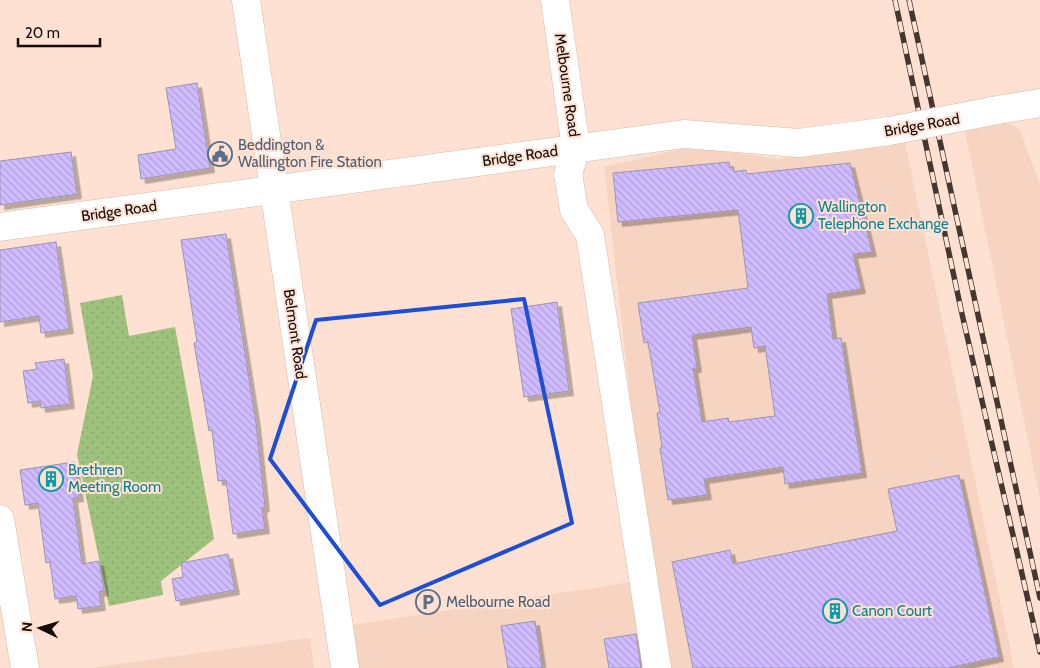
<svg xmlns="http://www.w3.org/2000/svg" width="1040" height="668" viewBox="0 0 1040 668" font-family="Cabin,sans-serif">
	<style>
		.built { fill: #f7d4c1 }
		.garden { fill: url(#garden-dots) }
		.building { fill: url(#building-back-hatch); stroke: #9c95af; fill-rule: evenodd; filter: url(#shadow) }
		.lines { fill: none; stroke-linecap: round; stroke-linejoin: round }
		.street-casing { stroke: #d6baab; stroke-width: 29 }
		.street { stroke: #fff; stroke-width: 28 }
		.rail-casing { stroke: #443730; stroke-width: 5.5 }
		.rail { stroke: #fee1d2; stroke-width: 4; stroke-dasharray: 11; stroke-linecap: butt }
		.street-bridge-casing { stroke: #d6baab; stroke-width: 29; stroke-linecap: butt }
		.street-bridge { stroke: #fff; stroke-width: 28 }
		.marked { fill: none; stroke: #1d4ed8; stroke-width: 4; stroke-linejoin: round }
		.labels { text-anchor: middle; stroke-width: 4; stroke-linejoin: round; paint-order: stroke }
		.street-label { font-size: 15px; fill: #140b06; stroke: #fee1d2 }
		.service-label { font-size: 15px; fill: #4e5e75; stroke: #fee1d2; text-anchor: start }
		.culture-label { font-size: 15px; fill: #0d838f; stroke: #fee1d2; text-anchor: start }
	</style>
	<defs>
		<pattern id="garden-dots" width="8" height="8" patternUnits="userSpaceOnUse" patternTransform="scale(1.25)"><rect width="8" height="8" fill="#9ec27d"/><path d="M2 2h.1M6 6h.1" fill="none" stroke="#87a56b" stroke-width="1.8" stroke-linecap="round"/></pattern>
		<pattern id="building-back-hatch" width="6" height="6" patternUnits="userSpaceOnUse" patternTransform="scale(1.25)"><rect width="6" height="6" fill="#cfbbfe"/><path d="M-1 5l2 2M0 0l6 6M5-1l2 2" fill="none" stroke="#b19fd8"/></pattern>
		<filter id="shadow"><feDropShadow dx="4.5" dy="4.5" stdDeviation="0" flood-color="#0004"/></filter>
	</defs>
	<rect width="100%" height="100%" fill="#fee1d2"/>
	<path class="built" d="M976 123H1007L1019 128 1040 184V499L964 126Z
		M905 142 1014 668H669L647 546 604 167 691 147 778 159Z
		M632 582 651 668H350L345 626Z
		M310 638 314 668H89Z"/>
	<path class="garden" d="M122 295 129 336 175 327 214 539 161 581 163 595 109 606 77 454 93 376 80 303Z"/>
	<path class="building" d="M197 83 210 168 141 179 138 155 176 149 166 88Z
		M71 152 77 194 0 205V161Z
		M729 162 730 168 733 167 734 172 746 170 747 174 850 163 872 252 853 254 861 289 827 294 833 339 841 338 862 473 785 484 783 467 704 479 707 495 668 500 660 448H662L657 413H660L648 342 644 343 638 303 748 288 738 210 618 222 613 173ZM751 327 754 348 765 346 775 416 729 422 728 418 702 422 693 368H697L692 335Z
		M226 234 256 423 265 507 262 508 265 529 233 534 226 480 218 481 212 430 209 431 194 343 197 342 181 240Z
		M56 242 69 329 41 333 39 316 0 322V250Z
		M557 302 569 391 524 397 511 309Z
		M64 359 70 404 41 408 40 401 28 403 23 371 37 369 35 363Z
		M74 462 79 497 73 498 82 564 99 561 104 591 99 592 101 606 78 609 76 596 55 599 50 562 46 563 38 503 25 505 20 470Z
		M959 475 999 657 948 668H693L672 562 730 550 733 564 897 531 888 489Z
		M228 554 235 590 176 601 172 579 183 577 181 563Z
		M535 621 542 668H508L501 626Z
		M636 634 641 668H609L604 639Z"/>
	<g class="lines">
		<defs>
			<path id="street" d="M246 0 345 668
				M555 0 576 148 568 174 574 210 590 235 657 668
				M1003 109 1040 103
				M0 227 684 134 799 143 889 131
				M0 519 25 668"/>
		</defs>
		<use href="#street" class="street-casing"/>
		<use href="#street" class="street"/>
		<defs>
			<path id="rail" d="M895 0 962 314 1040 652
				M909 0 1040 598"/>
		</defs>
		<use href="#rail" class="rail-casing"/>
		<use href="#rail" class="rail"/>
		<defs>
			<path id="street-bridge" d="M889 131 1003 109"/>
		</defs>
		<use href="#street-bridge" class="street-bridge-casing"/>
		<use href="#street-bridge" class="street-bridge"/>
	</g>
	<path class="marked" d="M524 299 572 523 380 605 270 459 316 320Z"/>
	<defs>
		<symbol id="civic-ring" viewBox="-11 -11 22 22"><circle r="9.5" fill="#fee1d2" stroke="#5c6f8a" stroke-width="1.5"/><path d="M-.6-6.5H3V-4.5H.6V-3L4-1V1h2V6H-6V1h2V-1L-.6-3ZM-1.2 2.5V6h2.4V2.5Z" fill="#5c6f8a"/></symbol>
		<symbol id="building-ring" viewBox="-11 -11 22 22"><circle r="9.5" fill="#fee1d2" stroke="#0f9aa8" stroke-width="1.5"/><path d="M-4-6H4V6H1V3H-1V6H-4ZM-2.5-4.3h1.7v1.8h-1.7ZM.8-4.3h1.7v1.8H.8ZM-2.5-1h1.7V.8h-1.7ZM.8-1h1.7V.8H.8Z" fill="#0f9aa8"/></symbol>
		<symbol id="parking-ring" viewBox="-11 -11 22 22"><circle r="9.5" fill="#fee1d2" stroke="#5c6f8a" stroke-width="1.5"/><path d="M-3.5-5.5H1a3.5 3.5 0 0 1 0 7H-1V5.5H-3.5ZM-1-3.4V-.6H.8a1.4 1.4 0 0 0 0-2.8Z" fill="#5c6f8a"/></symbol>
	</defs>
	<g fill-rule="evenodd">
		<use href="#civic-ring" x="206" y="140" width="28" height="28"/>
		<use href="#building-ring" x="787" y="202" width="28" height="28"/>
		<use href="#building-ring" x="37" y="465" width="28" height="28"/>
		<use href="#parking-ring" x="414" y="588" width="28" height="28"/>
		<use href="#building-ring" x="821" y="597" width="28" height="28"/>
	</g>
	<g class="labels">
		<g class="street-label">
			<text transform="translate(567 85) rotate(82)" y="5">Melbourne Road</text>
			<text transform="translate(922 125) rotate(-10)" y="5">Bridge Road</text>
			<text transform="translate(520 156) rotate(-8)" y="5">Bridge Road</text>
			<text transform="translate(119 211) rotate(-8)" y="5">Bridge Road</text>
			<text transform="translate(295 334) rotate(82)" y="5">Belmont Road</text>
		</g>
		<g class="service-label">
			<text x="238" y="150">Beddington &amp;<tspan x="238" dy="17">Wallington Fire Station</tspan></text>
			<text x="446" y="607">Melbourne Road</text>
		</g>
		<g class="culture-label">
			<text x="818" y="212">Wallington<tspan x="818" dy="17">Telephone Exchange</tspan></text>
			<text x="68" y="475">Brethren<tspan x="68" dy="17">Meeting Room</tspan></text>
			<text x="852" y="616">Canon Court</text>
		</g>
	</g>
	<g transform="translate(40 628) rotate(275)" stroke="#fee1d2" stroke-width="4" paint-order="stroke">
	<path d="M0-4L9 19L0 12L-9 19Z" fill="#140b06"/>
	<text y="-8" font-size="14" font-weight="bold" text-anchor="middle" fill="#140b06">N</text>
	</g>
	<path d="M18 38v8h82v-8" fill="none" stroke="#140b06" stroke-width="2.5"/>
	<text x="25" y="38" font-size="15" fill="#140b06" stroke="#fee1d2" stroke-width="4" paint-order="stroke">20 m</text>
</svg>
